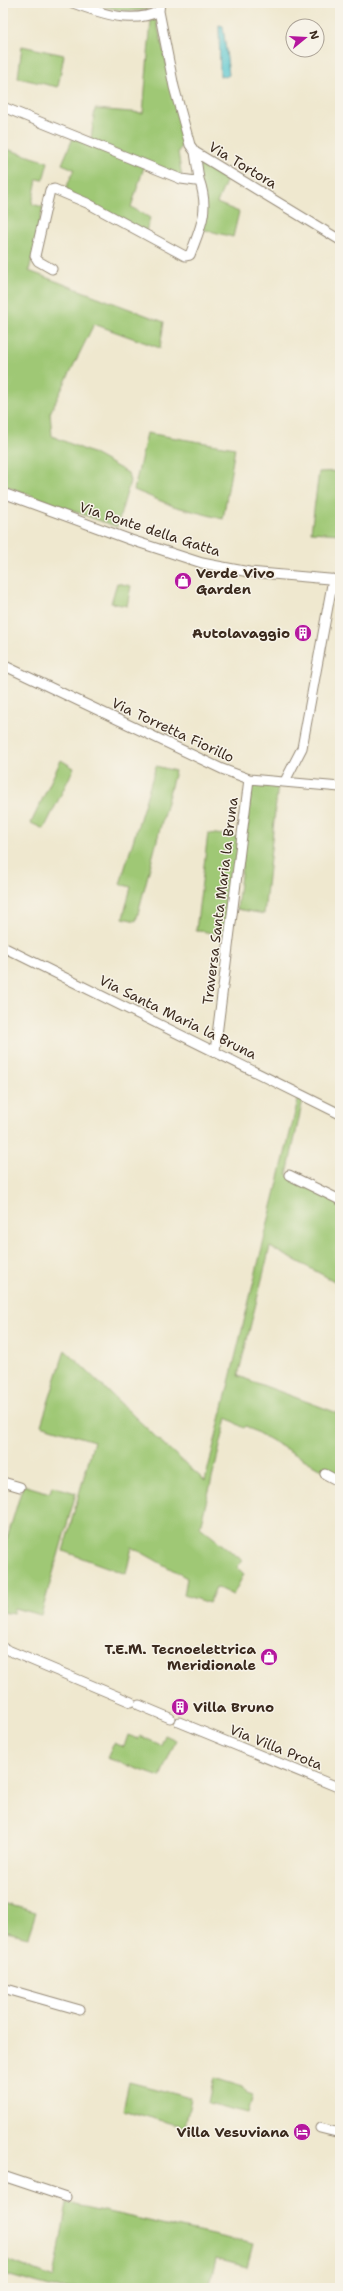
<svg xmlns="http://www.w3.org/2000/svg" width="343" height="2291" viewBox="0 0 343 2291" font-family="'Shantell Sans',sans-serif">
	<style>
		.green { fill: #9fc874; stroke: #6d7949 }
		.water { fill: #5ac7d0; stroke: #4a7877 }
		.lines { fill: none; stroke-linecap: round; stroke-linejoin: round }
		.street-casing { stroke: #958976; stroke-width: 11 }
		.street { stroke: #fff; stroke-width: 9 }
		.labels { text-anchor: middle; stroke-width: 3; stroke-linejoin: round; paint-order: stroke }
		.street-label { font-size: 14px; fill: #3b2a1e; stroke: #f7f3e8 }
		.poi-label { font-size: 14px; font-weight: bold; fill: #3b2a1e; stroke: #f7f3e8; text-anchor: end }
	</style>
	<rect width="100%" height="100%" fill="#f7f3e8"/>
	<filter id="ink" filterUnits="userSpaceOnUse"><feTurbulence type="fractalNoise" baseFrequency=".025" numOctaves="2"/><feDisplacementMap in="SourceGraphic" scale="8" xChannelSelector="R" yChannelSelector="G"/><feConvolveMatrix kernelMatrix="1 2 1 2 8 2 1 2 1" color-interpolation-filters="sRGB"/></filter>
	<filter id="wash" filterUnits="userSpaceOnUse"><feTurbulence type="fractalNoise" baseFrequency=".012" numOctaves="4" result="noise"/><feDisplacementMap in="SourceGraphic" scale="16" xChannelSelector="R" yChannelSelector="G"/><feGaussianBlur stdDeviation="0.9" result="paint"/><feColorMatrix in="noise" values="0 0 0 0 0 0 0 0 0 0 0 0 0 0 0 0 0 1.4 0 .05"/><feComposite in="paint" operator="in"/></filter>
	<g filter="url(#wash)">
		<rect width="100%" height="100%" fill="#efe8cf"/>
		<path class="green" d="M95 3H150L147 9C129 14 112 9 95 3Z
			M156 19 183 133 184 141 178 152 182 178 91 140 95 109 143 113 151 20Z
			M22 46 64 55 58 87 18 78Z
			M73 138 144 167 131 207 150 218 145 234 65 191 74 169 62 164Z
			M3 148 48 162 43 180 37 179 32 204 43 207 29 271 164 322 160 348 94 324 50 413 52 436 92 453 128 473 130 481 117 527 3 485Z
			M197 158 228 177 217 203 239 212 233 237 202 229Z
			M147 433 235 448 223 519 173 506 134 490Z
			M340 471V534L311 532 319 472Z
			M117 583 131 586 127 606 111 603Z
			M61 760 74 768 44 829 31 823Z
			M156 766 175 771 136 921 123 918 131 887 120 884Z
			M256 782 278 784 264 914 237 909 251 790Z
			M208 833 239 837 227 936 196 930Z
			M299 1096 303 1099 287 1175 340 1203V1275L338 1283 270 1247 238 1376 340 1414V1480L246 1426 244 1428 227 1418 200 1527 243 1561 237 1567 244 1574 233 1595 216 1587 209 1603 184 1595 187 1578 132 1547 126 1574 63 1551 94 1441 41 1425 65 1350 159 1440 205 1481Z
			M23 1485 50 1493 52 1486 76 1493 41 1615 14 1608 13 1614 3 1612V1552Z
			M128 1735 138 1739 140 1736 161 1745 165 1735 176 1740 160 1777 107 1758 114 1743 124 1747Z
			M3 1903 36 1912 28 1937 3 1931Z
			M214 2078 243 2087 247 2093 253 2095 248 2113 208 2103Z
			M129 2082 191 2098 185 2127 123 2110Z
			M67 2203 253 2244 247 2267 216 2259 209 2288H53L3 2274V2258L54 2278Z"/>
		<path class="water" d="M219 25 223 26 229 75 225 77 220 76Z"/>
	</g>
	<g filter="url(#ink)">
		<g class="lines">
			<defs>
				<path id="street" d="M73 3C100 13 132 25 159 11
					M160 3 159 11 174 87 190 145 195 152 340 240
					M3 107 181 179 196 181 199 179 195 152
					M52 269 38 261 35 256 50 190 54 189 87 203 185 256 190 255C201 226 210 210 199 179
					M3 493 131 540 202 563 249 572 340 580
					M3 665 222 769 249 779 340 787
					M285 781 302 748 333 579
					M3 947 340 1114
					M215 1051 249 779
					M289 1175 340 1200
					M325 1474 340 1482
					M3 1482 20 1487
					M3 1648 131 1702
					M139 1705 170 1718
					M179 1722 340 1788
					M3 1988 80 2010
					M320 2128 340 2133
					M3 2176 66 2197"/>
			</defs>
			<use href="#street" class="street-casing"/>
			<use href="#street" class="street"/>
		</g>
	</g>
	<defs>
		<symbol id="shop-disc" viewBox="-11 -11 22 22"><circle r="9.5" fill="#b5179e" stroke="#f7f3e8"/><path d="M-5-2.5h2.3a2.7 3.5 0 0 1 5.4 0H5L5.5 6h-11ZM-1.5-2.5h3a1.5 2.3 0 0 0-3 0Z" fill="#fff"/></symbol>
		<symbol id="building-disc" viewBox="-11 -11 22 22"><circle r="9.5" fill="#b5179e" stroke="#f7f3e8"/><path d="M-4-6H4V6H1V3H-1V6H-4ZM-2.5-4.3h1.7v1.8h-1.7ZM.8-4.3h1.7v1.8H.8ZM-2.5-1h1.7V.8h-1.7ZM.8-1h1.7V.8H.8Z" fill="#fff"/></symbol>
		<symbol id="hotel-disc" viewBox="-11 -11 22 22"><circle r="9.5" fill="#b5179e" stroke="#f7f3e8"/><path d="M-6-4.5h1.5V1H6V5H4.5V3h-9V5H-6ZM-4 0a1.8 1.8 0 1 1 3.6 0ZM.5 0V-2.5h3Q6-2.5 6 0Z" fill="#fff"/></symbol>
	</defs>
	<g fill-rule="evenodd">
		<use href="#shop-disc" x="173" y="571" width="20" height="20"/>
		<use href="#building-disc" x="293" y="623" width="20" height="20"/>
		<use href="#shop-disc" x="259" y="1647" width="20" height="20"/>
		<use href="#building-disc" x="170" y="1697" width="20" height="20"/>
		<use href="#hotel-disc" x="292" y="2122" width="20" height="20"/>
	</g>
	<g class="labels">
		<g class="street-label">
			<text transform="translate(243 165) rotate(31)" y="5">Via Tortora</text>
			<text transform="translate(150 529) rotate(18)" y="5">Via Ponte della Gatta</text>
			<text transform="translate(173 730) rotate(25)" y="5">Via Torretta Fiorillo</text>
			<text transform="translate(220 901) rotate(-83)" y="5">Traversa Santa Maria la Bruna</text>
			<text transform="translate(178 1017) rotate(26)" y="5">Via Santa Maria la Bruna</text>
			<text transform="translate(276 1747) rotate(22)" y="5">Via Villa Prota</text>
		</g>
		<g class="poi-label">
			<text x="196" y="578" text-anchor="start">Verde Vivo<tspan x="196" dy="16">Garden</tspan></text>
			<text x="290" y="638">Autolavaggio</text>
			<text x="256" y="1654">T.E.M. Tecnoelettrica<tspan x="256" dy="16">Meridionale</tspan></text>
			<text x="193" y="1712" text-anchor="start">Villa Bruno</text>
			<text x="289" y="2137">Villa Vesuviana</text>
		</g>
	</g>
	<rect width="343" height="2291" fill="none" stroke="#f7f3e8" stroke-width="16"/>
	<g transform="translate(305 38) rotate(72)"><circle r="19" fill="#f7f3e8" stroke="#aca397"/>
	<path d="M0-3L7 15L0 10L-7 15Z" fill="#b5179e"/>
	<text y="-6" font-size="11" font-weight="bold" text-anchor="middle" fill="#3b2a1e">N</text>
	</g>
</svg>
